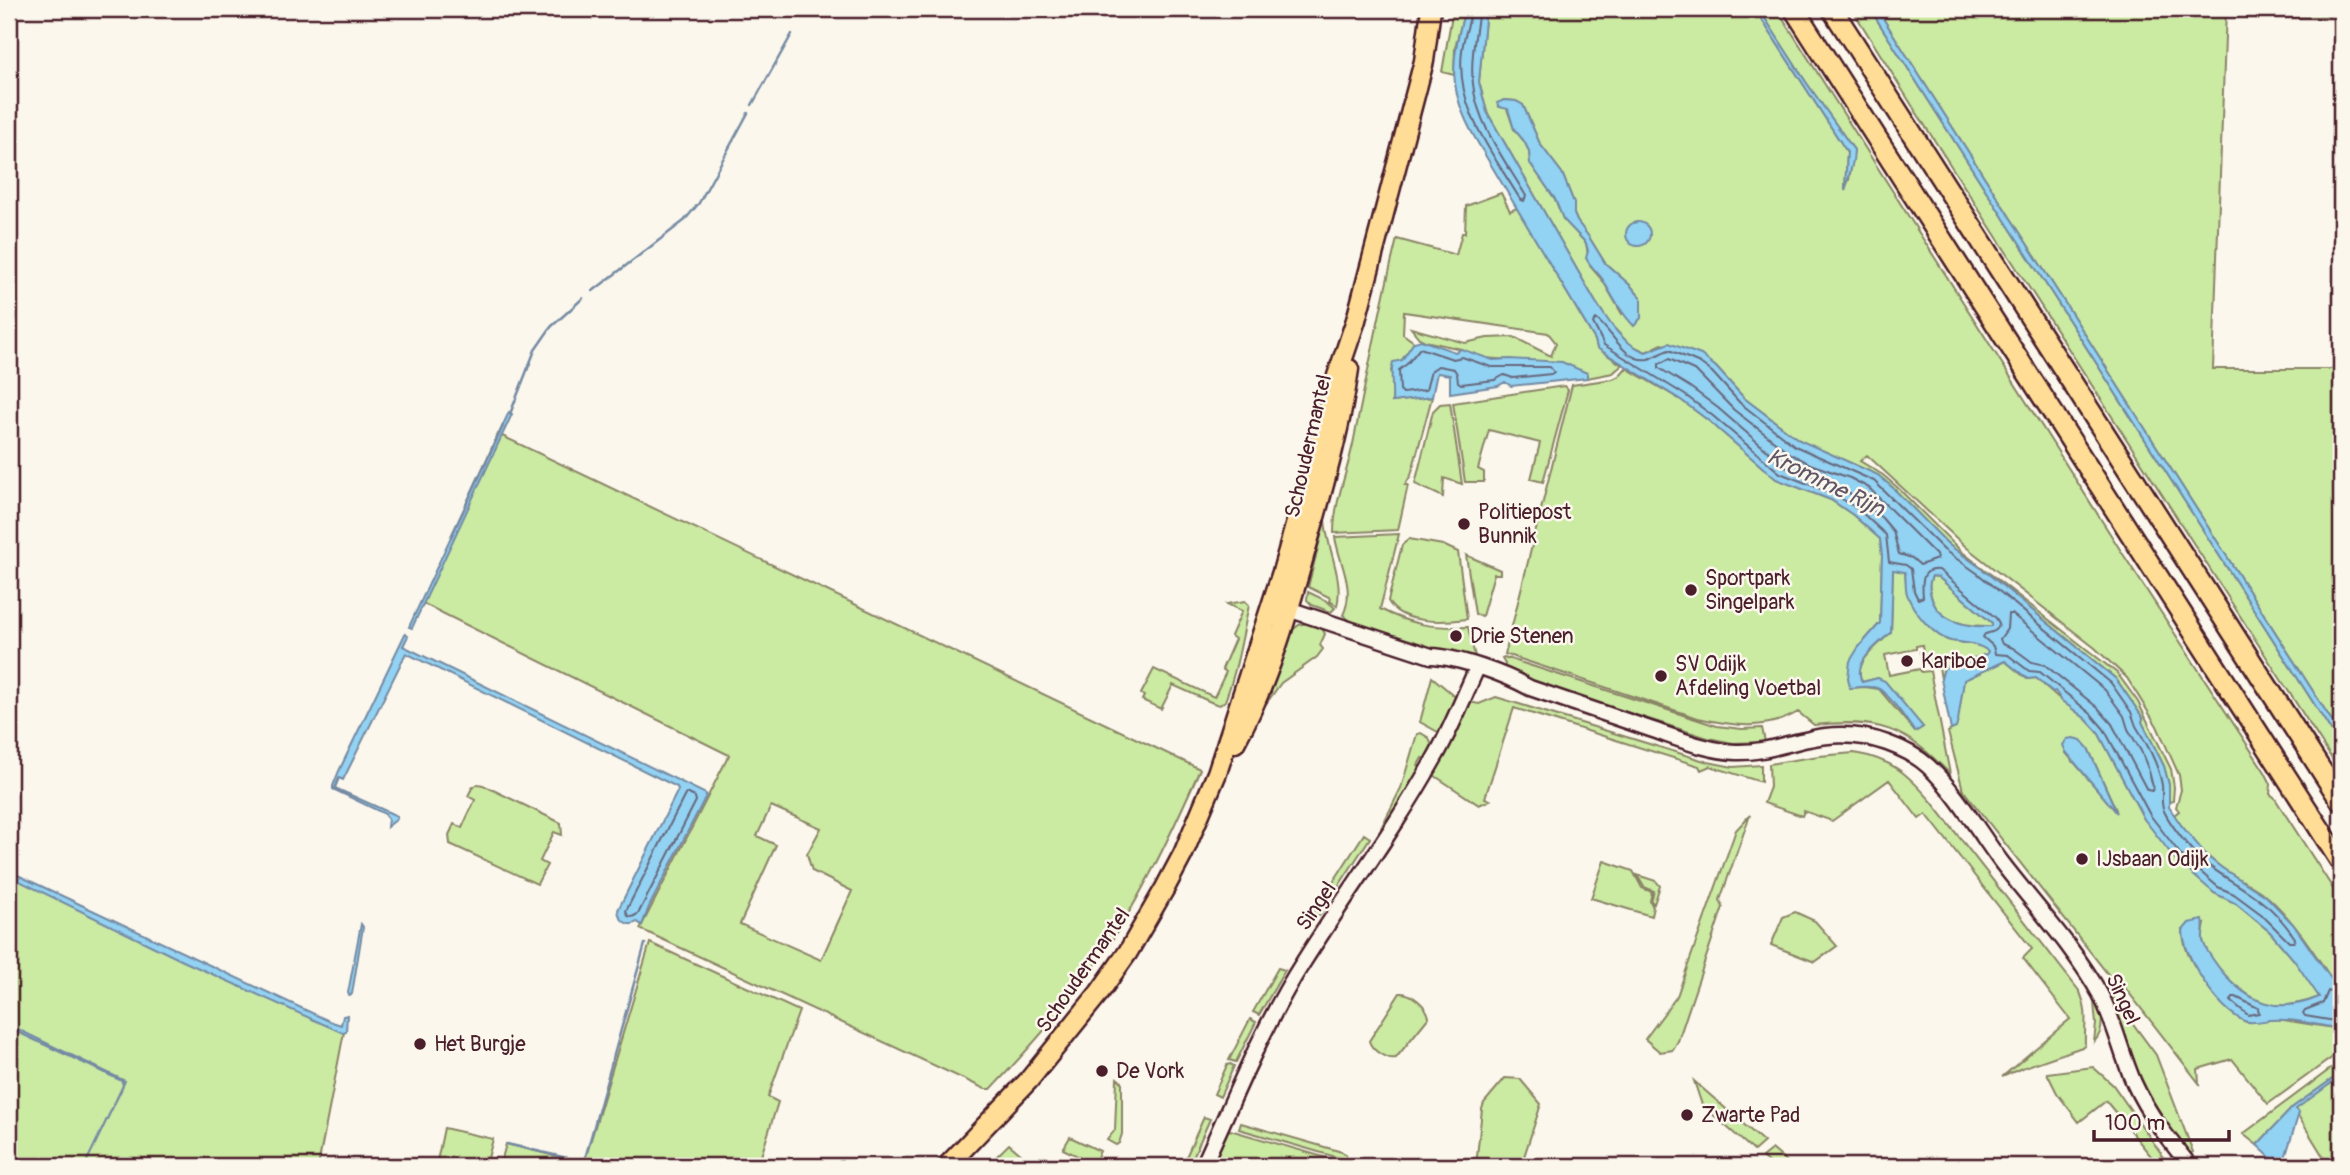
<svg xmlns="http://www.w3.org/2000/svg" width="2350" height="1175" viewBox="0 0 2350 1175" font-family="Pangolin,sans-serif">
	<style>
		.green { fill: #cbeaa2; stroke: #8a8466; stroke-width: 2; fill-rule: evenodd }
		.water { fill: #92d2f3; stroke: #758aa3; stroke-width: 2; fill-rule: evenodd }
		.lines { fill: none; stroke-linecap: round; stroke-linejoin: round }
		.shore { stroke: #67677b; stroke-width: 2 }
		.stream { stroke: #758aa3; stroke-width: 2.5 }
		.tertiary-casing { stroke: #4a1f2b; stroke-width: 19 }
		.primary-casing { stroke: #4a1f2b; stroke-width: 23 }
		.motorway-casing { stroke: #4a1f2b; stroke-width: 24 }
		.tertiary { stroke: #fbf7ec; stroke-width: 14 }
		.primary { stroke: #ffdd96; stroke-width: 18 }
		.motorway { stroke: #ffdd96; stroke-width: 19 }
		.poi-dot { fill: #4a1f2b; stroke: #fbf7ec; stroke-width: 2.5 }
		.labels { text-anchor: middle; stroke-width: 5; stroke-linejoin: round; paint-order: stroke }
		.street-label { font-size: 21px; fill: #4a1f2b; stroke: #fbf7ec }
		.poi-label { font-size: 21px; fill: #4a1f2b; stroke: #fbf7ec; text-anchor: start }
		.water-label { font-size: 23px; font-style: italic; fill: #605567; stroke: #fbf7ec }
	</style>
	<rect width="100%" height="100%" fill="#fbf7ec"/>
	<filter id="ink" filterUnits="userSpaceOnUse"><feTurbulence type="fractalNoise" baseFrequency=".0143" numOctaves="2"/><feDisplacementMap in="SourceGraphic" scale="14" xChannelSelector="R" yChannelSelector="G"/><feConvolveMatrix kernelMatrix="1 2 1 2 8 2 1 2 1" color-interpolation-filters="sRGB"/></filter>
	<g filter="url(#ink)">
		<path class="green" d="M1453 9H1465L1455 48 1454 75 1442 72Z
			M1486 9H1755L1847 152 1845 188 1849 180 1854 150 1806 82 1759 9H1777L2121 551 2265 772 2271 784 2270 794 2274 797 2341 901V993C2319 961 2299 926 2270 899 2257 887 2239 880 2225 870 2204 856 2188 836 2174 815L2179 811 2176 807 2181 790 2179 775 2157 726 2127 678 2095 648 1966 547 1867 455 1860 461 1883 475 1898 488 1961 551 2117 673 2138 702 2171 769 2174 787 2173 801 2169 802V785L2164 766 2142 722 2143 718 2116 679 1981 568 1949 545 1892 487 1878 475 1799 440 1744 398 1716 367 1699 355 1662 344 1646 352 1629 344 1610 324 1595 301 1487 112 1479 82ZM1504 100 1516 101 1523 105 1540 144 1562 173 1574 203V214L1577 221 1589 237 1605 263 1631 286 1641 298 1622 314 1603 281 1590 266 1586 243 1563 219 1555 199 1530 163 1529 151 1524 141 1514 129Z
			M1852 9H1870L2341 746V773L1913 107Z
			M1877 9H2226L2213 369H2341V735Z
			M2247 9H2341V16L2248 18Z
			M1501 193 1510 211 1517 208 1595 340 1597 348 1622 365 1613 373 1587 378V373L1526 361 1483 358 1461 349 1425 341 1419 338 1411 328 1465 343 1487 338 1514 337 1551 356 1556 343 1548 333 1404 312 1403 334 1414 342 1402 360 1391 370 1394 381 1392 402 1432 397 1411 475 1405 485H1408L1398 530 1334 533C1334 502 1347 473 1353 444 1367 375 1380 307 1397 239L1456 255 1462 233H1465L1466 206Z
			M1626 368 1681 400 1709 421 1776 479 1831 500 1853 515 1880 539 1882 555 1880 623 1858 648 1851 688 1865 687 1879 689 1915 732 1923 727 1878 678 1862 682C1852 662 1878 646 1891 632L1893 569 1905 572 1907 593 1947 640 1982 646 1988 651 1987 654 1944 668 1941 679 1938 661 1923 663 1920 652 1923 651 1922 645 1916 646V649L1885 655 1889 675 1920 669 1921 672 1930 671 1950 774C1906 728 1878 718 1814 725L1798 712C1766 731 1733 726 1698 718L1505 654 1572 385 1613 379 1619 376Z
			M1564 386 1568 390 1543 482 1531 479 1540 443 1489 430 1478 469 1484 472V482H1465L1453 403Z
			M1450 403 1462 484 1444 478 1443 497 1415 484 1433 411 1440 404Z
			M498 434 1200 769C1169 839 1136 909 1091 971 1061 1013 1026 1052 991 1089H985L640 929 729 755 422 603ZM771 806 821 828 807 854 812 871 852 891 821 960 740 924 776 845 757 836Z
			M1325 520C1327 550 1344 577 1337 606L1330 601 1331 598 1308 587Z
			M1399 534 1380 609C1411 625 1433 628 1468 627L1477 665 1357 626 1343 615C1356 588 1339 563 1335 537Z
			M1409 539 1443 545 1458 552 1467 619C1446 622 1400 625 1388 601L1402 545Z
			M1466 555 1500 570V574H1494L1482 616 1475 614Z
			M1932 576 1938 577 1992 623V626C1966 627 1935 622 1930 592 1929 585 1929 582 1932 576Z
			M1308 592 1327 601 1335 608 1331 612 1312 605 1307 600Z
			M1245 601 1249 605C1242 638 1237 670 1225 701L1220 705 1213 703 1173 685 1161 709 1142 700 1144 696 1141 694 1154 669 1214 697 1226 672 1222 669 1235 639 1231 636 1242 611 1227 604Z
			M1306 623 1322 628 1325 634 1320 645 1323 649 1317 657 1281 683 1263 708 1276 678 1291 631 1299 625Z
			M1504 657 1717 726 1742 729 1762 728 1765 742 1733 743 1708 738 1504 673 1505 663 1502 658Z
			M2005 661 2027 679 2036 678 2062 701 2086 719 2098 732 2144 819 2214 893 2235 903 2270 932 2294 960 2320 997C2306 1002 2287 1007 2272 1005 2247 1000 2208 966 2203 940 2202 936 2204 929 2205 924L2183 930C2183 967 2221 997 2246 1022L2277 1019 2340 1029 2341 1051 2268 1104 2232 1059 2198 1069 2199 1083 2122 984 2118 987 1963 790 1948 732 1956 727 1964 680ZM2088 748 2116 810V811L2066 753Z
			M1432 677 1457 698 1442 731 1438 732 1420 722Z
			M1496 697 1708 762 1733 767 1761 765V782L1710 766 1701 770 1699 766 1514 708 1485 798 1490 800 1479 805 1432 774 1469 702 1479 704Z
			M1421 733 1429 738 1432 747 1425 759 1422 758 1418 765 1423 768 1384 831 1381 828 1401 788 1417 734Z
			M1854 753C1891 759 1907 773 1931 801L2080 992C2089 1013 2084 1025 2085 1046L2022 1068 2002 1077 2070 1019 2023 958 2032 949 1926 814 1919 819 1889 780 1832 821 1804 811 1802 816 1764 803 1770 787 1769 764 1819 756Z
			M478 784 483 785 561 823 562 835 554 832 540 861 547 865 537 884 450 844 449 835 454 824 462 828 475 800 468 796 472 788Z
			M1750 815 1720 900 1723 907 1678 1041 1673 1050 1660 1052 1645 1039 1677 996 1736 830Z
			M1364 834 1370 838 1338 887 1332 884Z
			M1604 861 1633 871 1642 888 1652 892 1650 901 1653 907 1651 916 1591 898Z
			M9 874 344 1032 318 1166H9Z
			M1637 875 1656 881 1660 886 1654 904 1651 901 1654 891 1644 887Z
			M1328 890 1334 893 1319 916 1313 913Z
			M1795 912 1815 921 1837 946 1815 962 1771 945 1783 917Z
			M650 943 799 1011 768 1097 778 1102 758 1166H500L506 1144 584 1163Z
			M1278 968 1285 970 1259 1015 1253 1012Z
			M2109 991 2156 1055 2193 1152 2188 1155 2151 1102 2144 1088Z
			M2093 992C2100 1008 2108 1027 2094 1042L2096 1024Z
			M1400 993C1411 992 1427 1006 1429 1017L1396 1058C1387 1060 1372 1051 1369 1041Z
			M1250 1019 1256 1022 1236 1062 1229 1060Z
			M2341 1061V1073L2293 1107 2257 1145 2243 1134Z
			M1230 1064 1234 1066 1220 1097 1214 1094 1227 1065Z
			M2093 1067 2113 1085 2170 1166H2159L2106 1101 2079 1122 2057 1093 2047 1073Z
			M2341 1076V1166H2329L2294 1109Z
			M1117 1078 1122 1082V1134L1119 1143 1116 1145 1107 1140 1115 1130Z
			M1505 1078 1520 1079 1541 1104 1521 1166H1476L1482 1109 1484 1103Z
			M1694 1081 1764 1142 1754 1151 1702 1105Z
			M1204 1117 1210 1119 1189 1166H1182Z
			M1241 1123 1342 1152 1346 1155V1160L1239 1129Z
			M444 1128 493 1139 486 1166H436Z
			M1230 1130 1334 1160V1166H1212L1227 1132Z
			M1070 1137 1100 1151 1094 1164 1063 1149Z
			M1009 1144 1031 1163 1029 1166H987Z
			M1772 1149 1792 1166H1772L1762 1157Z"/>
		<path class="water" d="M1465 9H1486L1479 82 1487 112 1595 301C1609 322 1621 343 1646 352L1669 343 1701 355 1716 367 1744 398 1799 440 1878 475 1892 487 1949 545 1981 568 2116 679 2143 718 2142 722 2164 766 2169 785V807L2181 825 2208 857 2222 868 2266 896 2293 924 2341 993V1032L2340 1029C2317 1025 2293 1018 2270 1020 2262 1021 2251 1024 2244 1021 2218 1009 2183 957 2183 930L2189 923 2203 920C2205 927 2202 934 2203 941 2206 951 2214 961 2220 969 2248 1003 2277 1015 2319 997L2294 960 2270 932 2235 903 2214 893 2176 860 2144 819 2098 732 2086 719 2062 701 2055 691 2053 692 2036 678 2028 679 2005 661 1964 680 1958 721 1956 728 1951 730 1941 679 1944 668 1987 654 1988 651C1978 643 1963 643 1951 641 1934 637 1912 610 1907 594 1905 587 1906 579 1905 572L1893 570 1891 632C1878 645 1852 662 1862 682L1878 678 1885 681 1923 727 1915 732C1908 723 1889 693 1879 689 1871 685 1859 687 1850 688L1848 678 1850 661 1858 648 1880 623 1882 555 1880 539 1853 515 1831 500 1776 479 1709 421 1681 400 1597 348 1595 340 1475 138C1447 89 1451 61 1465 9ZM1932 576 1938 577 1992 623V626C1966 628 1935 621 1930 592 1929 585 1929 583 1932 576Z
			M1755 9H1759L1806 82 1854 150 1853 161 1845 191 1847 152Z
			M1870 9H1877L2341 735V746Z
			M1504 100 1516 101 1523 105 1540 144 1562 173 1574 203V214L1577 221 1589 237 1605 263 1631 286 1641 298V318L1634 326C1621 313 1612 296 1603 280 1598 272 1590 267 1586 258L1588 251 1586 243 1563 219 1555 199 1530 163 1529 151 1524 141 1514 129 1508 109 1499 107 1497 103Z
			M1626 234a12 12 0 1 1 24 0a12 12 0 1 1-24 0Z
			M1421 340 1455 352 1461 349 1493 360 1510 359 1562 362 1587 373V378L1511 386 1505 382 1498 386 1450 393V375L1437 373 1432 397 1392 402C1393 390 1390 372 1393 362L1402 360 1414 342Z
			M509 412 512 414 412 628 409 627Z
			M405 634 408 636 403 646 706 794V796L649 907 642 925 637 922C628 928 619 920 618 910L678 790 677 787 406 653 343 780 339 778 335 788 397 816V819L387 827 388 819 385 814 333 789V786L339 771Z
			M2073 738 2081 740 2088 748 2117 813 2066 752 2063 745 2067 739Z
			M9 871 329 1021 341 1025 343 1016 347 1015 346 1032 343 1033 183 961 9 876Z
			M361 924 363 927 352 994 350 996 348 993Z
			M9 1025 125 1081 85 1165 123 1086 122 1081 9 1028Z
			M2341 1073V1076L2296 1109 2299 1113 2285 1158 2276 1163 2257 1145 2293 1107Z"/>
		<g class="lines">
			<path class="shore" d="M1471 9C1470 23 1463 37 1462 51 1455 108 1492 152 1520 199L1524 201 1526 196C1506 162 1477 124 1473 84 1470 60 1476 33 1479 9
				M1596 319C1611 329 1624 363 1648 359 1655 357 1662 352 1669 350L1700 363 1712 372 1740 403 1795 446 1874 481 1944 550 1977 573 2111 683 2131 712 2136 726C2147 744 2158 763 2162 785 2163 793 2160 804 2164 811 2170 824 2180 836 2189 847 2210 872 2238 882 2262 902 2275 911 2286 925 2295 938L2294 942H2289L2261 914 2234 894 2218 887 2181 855 2150 815 2104 729 2091 714 2040 672 2029 671 2008 655 1995 654 1993 646 1983 637 1985 634C1992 632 1998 632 1999 623L1996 618 1939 570C1920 567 1922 585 1923 597L1918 599 1914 591 1911 569 1906 565 1889 562 1886 535 1858 509 1834 494 1780 473 1713 416 1685 395 1604 345 1593 323Z
				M1420 348 1453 359 1462 357 1491 367H1550L1554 372 1551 374 1513 378 1504 375 1495 380 1461 384 1458 382 1457 374 1454 369 1438 366 1431 371 1426 390 1403 393 1400 390 1399 370 1407 364Z
				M1669 359 1696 371 1734 410 1791 454 1810 464 1850 478 1869 488 1936 555 1937 559 1920 565 1912 558 1899 554 1893 531 1882 518 1862 502 1838 486 1785 466 1718 408 1690 387 1659 368V364Z
				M2008 614H2012L2105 690 2124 716 2128 729 2141 751 2149 771 2153 787 2152 791 2147 790 2112 724 2098 708 2045 665 2032 662 2013 648 2002 644 2000 639 2007 629Z
				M686 793 695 797 696 801 638 914 632 917 628 916 626 911Z
				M2341 996 2328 991 2323 1003 2305 1010 2303 1013 2305 1016 2341 1022
				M2236 997 2258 1008 2259 1013 2248 1015 2231 1001 2233 997Z"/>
			<path class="stream" d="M752 105 792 34
				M593 291 684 221 699 203 748 113
				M510 414 535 350 551 327 583 298
				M451 537 503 426
				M507 1144 584 1162 645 944"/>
			<defs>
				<path id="tertiary" d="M1279 606 1431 656C1458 657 1505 674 1530 688 1570 702 1610 715 1650 729 1677 738 1707 751 1736 752 1762 753 1784 744 1809 739 1835 733 1862 734 1887 743 1901 748 1917 756 1928 766 1958 794 1978 831 2002 863 2035 906 2074 947 2100 994 2115 1022 2121 1054 2134 1083 2148 1114 2169 1140 2190 1166
					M1203 1166C1235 1097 1263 1025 1304 961 1347 893 1395 829 1434 759 1451 730 1463 698 1477 668"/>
				<path id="primary" d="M1235 743C1270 680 1289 610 1308 542 1324 485 1341 427 1349 369
					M947 1166 1029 1080 1099 993 1128 952 1165 888 1183 854 1217 773 1282 572 1337 376 1356 320 1424 61 1431 9"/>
				<path id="motorway" d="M1794 9 2341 862
					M1832 9 2341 801"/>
			</defs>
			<use href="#tertiary" class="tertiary-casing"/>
			<use href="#primary" class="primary-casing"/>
			<use href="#motorway" class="motorway-casing"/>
			<use href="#tertiary" class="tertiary"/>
			<use href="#primary" class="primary"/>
			<use href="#motorway" class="motorway"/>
		</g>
	</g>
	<g class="poi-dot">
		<circle cx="1464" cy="524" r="7"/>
		<circle cx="1691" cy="590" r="7"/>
		<circle cx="1456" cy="636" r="7"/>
		<circle cx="1907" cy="661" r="7"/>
		<circle cx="1661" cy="676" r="7"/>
		<circle cx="2082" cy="859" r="7"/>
		<circle cx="420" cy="1044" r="7"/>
		<circle cx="1102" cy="1071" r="7"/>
		<circle cx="1687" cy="1115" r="7"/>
	</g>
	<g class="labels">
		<g class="street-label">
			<text transform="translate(1308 446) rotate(-77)" y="7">Schoudermantel</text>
			<text transform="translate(1316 906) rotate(-56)" y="7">Singel</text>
			<text transform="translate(1083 970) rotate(-55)" y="7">Schoudermantel</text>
			<text transform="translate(2123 999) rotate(66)" y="7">Singel</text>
		</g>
		<g class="poi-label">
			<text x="1478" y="519">Politiepost<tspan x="1478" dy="24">Bunnik</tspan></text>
			<text x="1705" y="585">Sportpark<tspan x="1705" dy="24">Singelpark</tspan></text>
			<text x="1470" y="643">Drie Stenen</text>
			<text x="1921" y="668">Kariboe</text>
			<text x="1675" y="671">SV Odijk<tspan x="1675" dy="24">Afdeling Voetbal</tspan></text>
			<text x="2096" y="866">IJsbaan Odijk</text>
			<text x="434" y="1051">Het Burgje</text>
			<text x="1116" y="1078">De Vork</text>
			<text x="1701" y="1122">Zwarte Pad</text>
		</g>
		<g class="water-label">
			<text transform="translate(1826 482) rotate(26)" y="8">Kromme Rijn</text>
		</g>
	</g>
	<rect width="2350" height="1175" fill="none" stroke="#fbf7ec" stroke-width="35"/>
	<rect x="18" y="18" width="2315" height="1140" fill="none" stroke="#4a1f2b" stroke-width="2.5" filter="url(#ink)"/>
	<path d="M2094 1130v10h135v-10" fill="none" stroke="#4a1f2b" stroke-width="3.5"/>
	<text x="2105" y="1130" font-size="21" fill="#4a1f2b" stroke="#fbf7ec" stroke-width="5" paint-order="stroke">100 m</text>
</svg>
